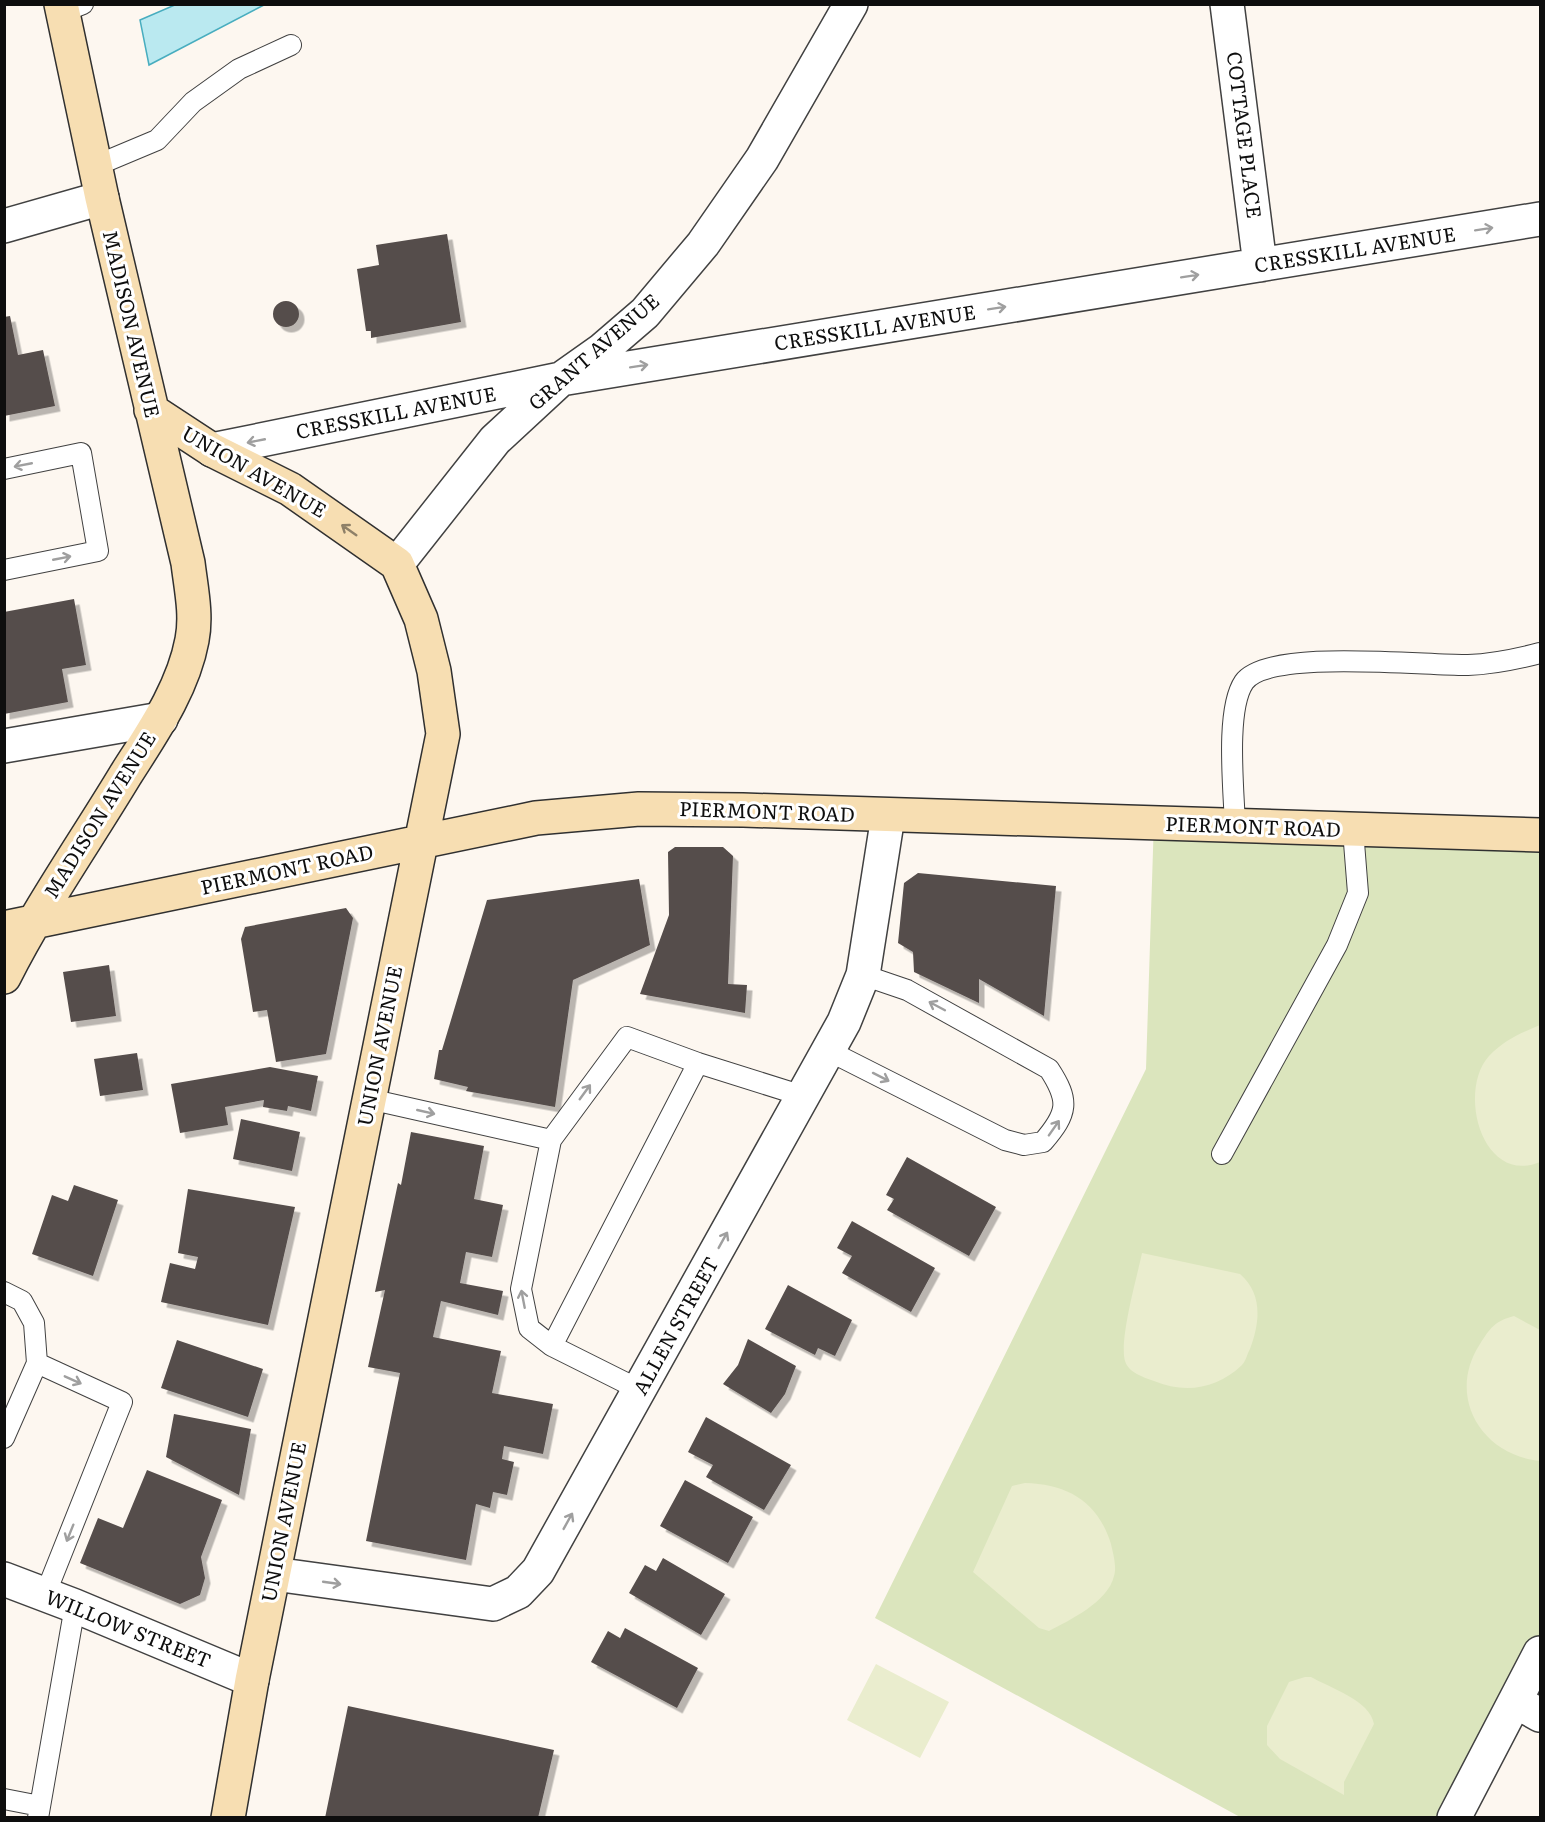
<svg xmlns="http://www.w3.org/2000/svg" width="1545" height="1822" viewBox="0 0 1545 1822" font-family="Literata,serif">
	<style>
		.green { fill: #dbe5bd }
		.pitch { fill: #eaedce }
		.water { fill: #bae9f0; stroke: #48adbf; stroke-width: 1.5 }
		.building { fill: #554d4b; filter: url(#shadow) }
		.lines { fill: none; stroke-linecap: round; stroke-linejoin: round }
		.lane-casing { stroke: #414141; stroke-width: 22 }
		.street-casing { stroke: #414141; stroke-width: 36 }
		.secondary-casing { stroke: #303030; stroke-width: 36 }
		.lane { stroke: #fff; stroke-width: 20 }
		.street { stroke: #fff; stroke-width: 33 }
		.secondary { stroke: #f7deb2; stroke-width: 33 }
		.oneway { stroke: #9f9f9f }
		.oneway2 { stroke: #8e8068 }
		.labels { text-anchor: middle; stroke-width: 6; stroke-linejoin: round; paint-order: stroke }
		.street-label { font-size: 20px; fill: #0e0e0e; stroke: #fff }
	</style>
	<defs>
		<filter id="shadow"><feDropShadow dx="5.5" dy="5.5" stdDeviation="0" flood-color="#0004"/></filter>
	</defs>
	<rect width="100%" height="100%" fill="#fdf7f0"/>
	<path class="green" d="M1154 819 1540 834V1684L1469 1817H1240L875 1618 1146 1069Z"/>
	<path class="pitch" d="M1540 1025V1162C1482 1186 1457 1091 1489 1056 1504 1040 1521 1033 1540 1025Z
		M1142 1253 1240 1274C1263 1294 1260 1322 1250 1349 1247 1354 1246 1361 1242 1365 1217 1389 1185 1394 1154 1381 1143 1377 1129 1373 1125 1361 1119 1340 1137 1277 1142 1253Z
		M1514 1316 1540 1330V1461C1481 1455 1446 1396 1480 1344 1490 1328 1495 1321 1514 1316Z
		M1025 1483C1068 1484 1098 1502 1111 1544 1113 1553 1117 1567 1114 1576 1108 1602 1070 1620 1049 1631L1039 1628 973 1572 1012 1486Z
		M876 1664 949 1702 920 1758 847 1720Z
		M1305 1677H1311C1330 1688 1370 1700 1374 1724L1344 1782V1795L1280 1759 1267 1745V1726L1289 1682Z"/>
	<path class="water" d="M177 4H264V5L149 65 140 20Z"/>
	<path class="building" d="M447 234 461 322 371 338V331H366L357 269 379 265 376 245Z
		M273 314a13 13 0 1 1 26 0a13 13 0 1 1-26 0Z
		M10 316 18 355 43 350 55 406 4 416V317Z
		M74 599 86 665 62 669 68 702 4 714V612Z
		M675 847H723L733 856 728 984 747 985 745 1013 640 994 669 915 668 852Z
		M918 873 1056 886 1044 1016 979 979V1003L914 972 913 952 898 943 904 883Z
		M639 879 650 945 573 980 555 1107 466 1091 468 1087 434 1079 439 1050H442L487 900Z
		M346 908 353 918 326 1054 276 1062 267 1010 253 1012 241 939 245 927Z
		M109 965 116 1016 71 1022 63 972Z
		M137 1053 143 1090 100 1096 94 1059Z
		M270 1067 318 1076 311 1111 288 1106 287 1111 263 1107 264 1100 225 1107 228 1125 180 1133 171 1084Z
		M241 1119 300 1132 292 1171 233 1159Z
		M411 1132 484 1146 474 1199 503 1205 492 1257 466 1252 460 1283 503 1291 498 1315 441 1301 433 1337 501 1351 492 1393 553 1404 543 1454 504 1446 502 1459 514 1462 507 1495 493 1492 490 1508 476 1504 466 1560 366 1541 400 1373 368 1367 385 1290 375 1292 398 1183 401 1185Z
		M907 1157 996 1207 969 1256 887 1210 894 1199 886 1195Z
		M74 1185 118 1200 93 1276 32 1254 52 1195 68 1201Z
		M188 1189 295 1207 268 1325 161 1302 170 1263 195 1269 198 1257 178 1253Z
		M852 1221 935 1268 911 1312 842 1273 852 1256 837 1248Z
		M788 1285 852 1320 835 1356 818 1348 815 1355 765 1329Z
		M748 1339 796 1366 785 1394 771 1413 723 1384 738 1365Z
		M177 1340 263 1369 248 1417 161 1388Z
		M174 1414 251 1429 239 1495 166 1457Z
		M706 1417 791 1465 764 1510 706 1477 713 1465 688 1452Z
		M147 1470 222 1500 201 1557 205 1578 200 1595 180 1604 80 1563 98 1518 123 1528Z
		M685 1480 753 1517 728 1563 660 1526Z
		M663 1558 725 1594 701 1635 629 1593 645 1565 656 1571Z
		M625 1628 698 1668 677 1708 591 1662 608 1631 620 1638Z
		M348 1706 554 1750 538 1818H325Z"/>
	<g class="lines">
		<defs>
			<path id="lane" d="M63 12 83 4
				M95 166 157 140 193 102 239 69 291 45
				M4 469 81 453 98 551 4 570
				M1235 826C1234 791 1225 710 1244 682 1268 648 1425 666 1468 665 1493 664 1517 659 1540 653
				M829 1051 1005 1140 1024 1145 1043 1142C1068 1113 1070 1101 1049 1069L907 990 863 975
				M369 1099 551 1140
				M1222 1154 1337 945 1358 893 1353 830
				M4 1292 22 1301 34 1323 37 1363
				M552 1346 529 1328 521 1289 551 1140 627 1037 698 1063 803 1096
				M640 1390 552 1346 698 1063
				M4 1438 37 1363 122 1402 45 1595
				M4 1799 40 1806
				M38 1818 75 1606"/>
			<path id="street" d="M1227 4 1260 265
				M4 226 102 198
				M212 450 561 379 1540 219
				M397 564 495 440 561 379 602 350 645 313 703 244 762 159 851 4
				M4 746 161 719
				M274 1574 493 1604 518 1592 538 1571 844 1022 863 975 888 816
				M4 1579 75 1606 252 1680
				M1515 1701 1540 1715
				M1454 1818 1540 1653"/>
			<path id="secondary" d="M151 410 212 450 290 489 397 564 421 619 434 671 443 734 252 1680 228 1818
				M4 928 536 818 639 809 743 810 1540 835
				M4 977C40 906 85 842 126 774 152 733 183 689 192 640 197 615 191 588 188 563L102 198 61 4"/>
		</defs>
		<use href="#lane" class="lane-casing"/>
		<use href="#street" class="street-casing"/>
		<use href="#secondary" class="secondary-casing"/>
		<use href="#lane" class="lane"/>
		<use href="#street" class="street"/>
		<use href="#secondary" class="secondary"/>
	</g>
	<defs><path id="oneway-shaft" d="M-6 0H5M1.5-3L5.5 0L1.5 3" fill="none" stroke-width="1.6" stroke-linecap="round" stroke-linejoin="round" transform="scale(1.5)"/></defs>
	<g class="oneway">
		<use href="#oneway-shaft" transform="translate(1484 229) rotate(-9)"/>
		<use href="#oneway-shaft" transform="translate(1190 276) rotate(-9)"/>
		<use href="#oneway-shaft" transform="translate(997 308) rotate(-9)"/>
		<use href="#oneway-shaft" transform="translate(639 366) rotate(-9)"/>
		<use href="#oneway-shaft" transform="translate(256 441) rotate(169)"/>
		<use href="#oneway-shaft" transform="translate(23 465) rotate(169)"/>
		<use href="#oneway-shaft" transform="translate(62 558) rotate(-11)"/>
		<use href="#oneway-shaft" transform="translate(937 1006) rotate(-152)"/>
		<use href="#oneway-shaft" transform="translate(881 1077) rotate(27)"/>
		<use href="#oneway-shaft" transform="translate(585 1092) rotate(-54)"/>
		<use href="#oneway-shaft" transform="translate(426 1112) rotate(13)"/>
		<use href="#oneway-shaft" transform="translate(1054 1128) rotate(-55)"/>
		<use href="#oneway-shaft" transform="translate(723 1240) rotate(-61)"/>
		<use href="#oneway-shaft" transform="translate(523 1299) rotate(-101)"/>
		<use href="#oneway-shaft" transform="translate(73 1380) rotate(24)"/>
		<use href="#oneway-shaft" transform="translate(568 1521) rotate(-61)"/>
		<use href="#oneway-shaft" transform="translate(70 1533) rotate(112)"/>
		<use href="#oneway-shaft" transform="translate(332 1583) rotate(8)"/>
	</g>
	<use class="oneway2" href="#oneway-shaft" transform="translate(349 530) rotate(-145)"/>
	<g class="labels">
		<g class="street-label">
			<text transform="translate(1244 135) rotate(83)" y="7">COTTAGE PLACE</text>
			<text transform="translate(1355 250) rotate(-9)" y="7">CRESSKILL AVENUE</text>
			<text transform="translate(131 324) rotate(77)" y="7">MADISON AVENUE</text>
			<text transform="translate(875 328) rotate(-9)" y="7">CRESSKILL AVENUE</text>
			<text transform="translate(594 352) rotate(-41)" y="7">GRANT AVENUE</text>
			<text transform="translate(396 413) rotate(-11)" y="7">CRESSKILL AVENUE</text>
			<text transform="translate(254 472) rotate(30)" y="7">UNION AVENUE</text>
			<text transform="translate(767 812) rotate(2)" y="7">PIERMONT ROAD</text>
			<text transform="translate(100 815) rotate(-58)" y="7">MADISON AVENUE</text>
			<text transform="translate(1253 827) rotate(2)" y="7">PIERMONT ROAD</text>
			<text transform="translate(287 870) rotate(-12)" y="7">PIERMONT ROAD</text>
			<text transform="translate(380 1046) rotate(-79)" y="7">UNION AVENUE</text>
			<text transform="translate(676 1326) rotate(-61)" y="7">ALLEN STREET</text>
			<text transform="translate(284 1522) rotate(-79)" y="7">UNION AVENUE</text>
			<text transform="translate(128 1629) rotate(22)" y="7">WILLOW STREET</text>
		</g>
	</g>
	<rect width="1545" height="1822" fill="none" stroke="#0e0e0e" stroke-width="12"/>
</svg>
